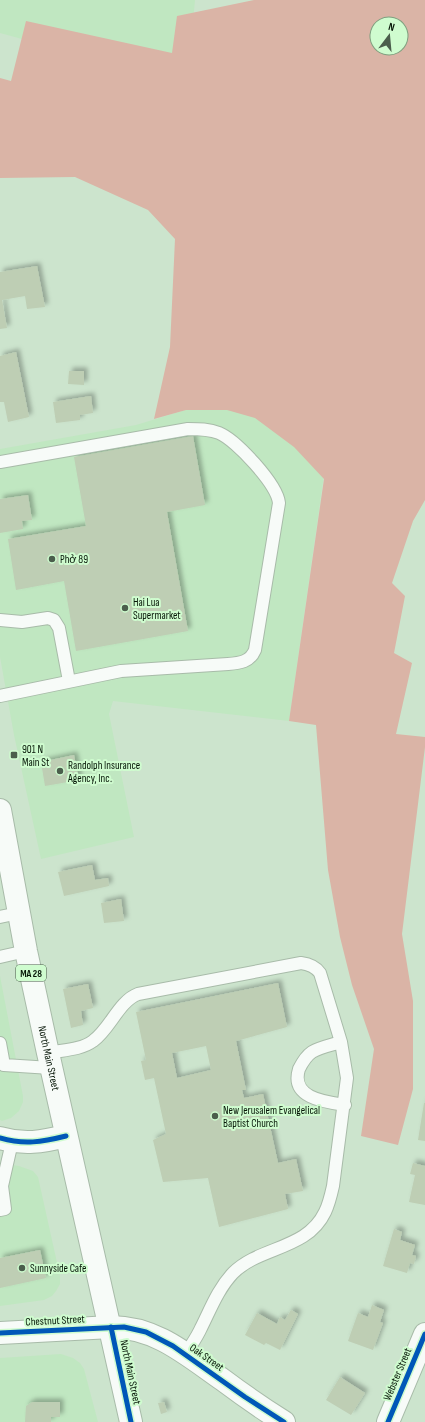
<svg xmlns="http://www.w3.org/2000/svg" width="425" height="1422" viewBox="0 0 425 1422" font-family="'Sofia Sans Condensed',sans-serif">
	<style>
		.built { fill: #c0e7c1 }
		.forest { fill: #dab4a6; fill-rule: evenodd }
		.building { fill: #beceb4; fill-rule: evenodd; filter: url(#shadow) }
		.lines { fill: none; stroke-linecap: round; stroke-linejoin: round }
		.service-casing { stroke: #a8bba9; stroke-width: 14 }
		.minor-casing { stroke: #a8bba9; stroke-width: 24 }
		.tertiary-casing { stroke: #a8bba9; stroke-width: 24 }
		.secondary-casing { stroke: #a8bba9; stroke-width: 24 }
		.primary-casing { stroke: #a8bba9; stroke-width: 24 }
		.service { stroke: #f7fbf8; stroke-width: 12 }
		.minor { stroke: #f7fbf8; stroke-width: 22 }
		.tertiary { stroke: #f7fbf8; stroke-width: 22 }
		.secondary { stroke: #f7fbf8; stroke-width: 22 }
		.primary { stroke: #f7fbf8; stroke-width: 22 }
		.cycleway-casing { stroke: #cffccf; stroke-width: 8 }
		.cycleway { stroke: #0057b8; stroke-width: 5 }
		.poi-dot { fill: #4b5e4c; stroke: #cffccf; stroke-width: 1.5 }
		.labels { text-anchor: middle; stroke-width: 4; stroke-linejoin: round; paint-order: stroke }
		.shield { fill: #cffccf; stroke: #425b43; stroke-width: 1 }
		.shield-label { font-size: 10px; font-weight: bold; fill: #061607 }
		.poi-label { font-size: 11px; fill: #061607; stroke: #cffccf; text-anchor: start }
		.street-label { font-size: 11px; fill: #061607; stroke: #cffccf }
	</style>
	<defs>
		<filter id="shadow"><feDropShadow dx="3.5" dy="-3.5" stdDeviation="2" flood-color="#0004"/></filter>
	</defs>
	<rect width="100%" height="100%" fill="#cce4cd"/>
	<path class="built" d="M0 0H195L187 84 0 33Z
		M340 363 289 721 113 701 109 714 134 837 41 859 14 735 0 657V449L136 425Z
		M0 976 23 1096V1102L19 1111 11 1118 2 1121 0 1120Z
		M0 1163 19 1166 33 1171 38 1177 60 1276V1284L56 1291 52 1296 44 1300 0 1306Z
		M61 1354 73 1358 80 1363 84 1369 98 1422H0V1358Z"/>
	<path class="forest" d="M254 0H425V500L413 521 392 583 405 596 394 653 412 663 396 734 425 737V747L402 934 413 1001V1089L398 1145 361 1136 374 1049 352 985 340 937 328 870 316 725 289 721 324 479 294 447 255 418 227 410H186L154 419 170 347 175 239 148 210 75 177 0 178V78L11 81 26 21 172 53 177 16ZM377 24H401V48H377Z"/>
	<path class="building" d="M37 266 45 307 27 309 25 296 2 300 7 328 0 329V272Z
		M16 352 29 417 8 422 4 402H0V356Z
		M69 371H84V385L68 384Z
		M91 396 93 413 80 415V420L56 423 53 402Z
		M193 436 205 505 167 512 188 631 76 651 64 581 16 590 8 539 86 526 74 457Z
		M28 495 32 520 22 521 23 529 0 533V499Z
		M74 755 79 780 45 786 41 762Z
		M92 865 95 880 108 878 109 886 64 896 58 872Z
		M121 899 124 921 104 923 101 903Z
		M278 983 287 1027 236 1041 246 1090H242L244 1098 263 1094 278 1163 296 1159 303 1191 285 1194 288 1209 219 1227 208 1178 163 1182 153 1140 166 1134 154 1078 145 1080 141 1061 146 1060 136 1012ZM206 1046 211 1070 177 1078 172 1053Z
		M88 984 93 1008 81 1011 83 1025 71 1028 63 989Z
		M424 1103H425V1141L418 1140Z
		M413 1163 425 1166V1205L409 1202 415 1175 410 1174Z
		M394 1229 402 1232 400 1240 415 1245 412 1255 416 1256 414 1264 410 1263 407 1273 383 1266Z
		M40 1250 46 1278 0 1288V1258Z
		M372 1305 384 1310 380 1322 383 1323 373 1350 348 1341 358 1313 368 1317Z
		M291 1310 298 1314 280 1350 266 1343 264 1345 245 1335 257 1313 277 1324 280 1317 285 1320Z
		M340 1377 365 1393 351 1415 326 1400Z
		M32 1402H60V1417H51V1422H25L26 1406Z
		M164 1402 167 1412 161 1414 158 1403Z"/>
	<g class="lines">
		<defs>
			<path id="service" d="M0 462 188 429C199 429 209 429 219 433 236 440 277 484 279 503L255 650C250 662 240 663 228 664L121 671 0 696
				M0 620 22 622 48 618 54 620 59 628 69 681
				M0 917 19 913
				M0 957 26 951
				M341 1042C332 1045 321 1047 312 1052 306 1056 302 1063 299 1069 290 1098 325 1102 345 1105
				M0 1043 4 1065 51 1068
				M48 1053C62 1050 81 1050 93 1041 110 1029 119 1001 138 994L301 963C309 964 315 966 320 973L341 1042 347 1078 333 1186C331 1195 329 1204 325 1212 307 1250 260 1246 233 1273 218 1289 211 1308 201 1328 197 1337 191 1345 186 1354
				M0 1210 5 1209 2 1186 12 1142"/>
			<path id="minor" d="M388 1422 425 1334"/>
			<path id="tertiary" d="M0 1138C24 1145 42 1142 66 1136
				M111 1327C156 1327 187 1355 223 1380 243 1395 263 1409 284 1422"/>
			<path id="secondary" d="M0 1333 111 1327"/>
			<g id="primary">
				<path id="s1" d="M0 810 26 951 48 1053 131 1422"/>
			</g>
		</defs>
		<use href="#service" class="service-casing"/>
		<use href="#minor" class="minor-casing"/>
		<use href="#tertiary" class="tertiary-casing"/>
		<use href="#secondary" class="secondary-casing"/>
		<use href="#primary" class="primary-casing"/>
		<use href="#service" class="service"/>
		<use href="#minor" class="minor"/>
		<use href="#tertiary" class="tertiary"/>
		<use href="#secondary" class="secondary"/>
		<use href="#primary" class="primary"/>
		<defs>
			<path id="cycleway" d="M0 1138C24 1145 42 1142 66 1136
				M111 1327 131 1422
				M0 1333 124 1327 146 1332 173 1346 245 1397 284 1422
				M388 1422 425 1334"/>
		</defs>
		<use href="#cycleway" class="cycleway-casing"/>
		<use href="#cycleway" class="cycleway"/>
	</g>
	<g class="poi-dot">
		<circle cx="52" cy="559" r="4"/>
		<circle cx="125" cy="608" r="4"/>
		<rect x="10" y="751" width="8" height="8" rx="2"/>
		<circle cx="60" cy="771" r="4"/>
		<circle cx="215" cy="1116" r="4"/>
		<circle cx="22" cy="1268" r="4"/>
	</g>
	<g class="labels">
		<rect class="shield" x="16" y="965" width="30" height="16" rx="3"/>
		<g class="shield-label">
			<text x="31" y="977">MA 28</text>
		</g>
		<g class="poi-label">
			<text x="60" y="563">Phở 89</text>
			<text x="133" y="606">Hai Lua<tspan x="133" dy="13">Supermarket</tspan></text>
			<text x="22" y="753">901 N<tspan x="22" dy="13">Main St</tspan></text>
			<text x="68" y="769">Randolph Insurance<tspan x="68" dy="13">Agency, Inc.</tspan></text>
			<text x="223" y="1114">New Jerusalem Evangelical<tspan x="223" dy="13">Baptist Church</tspan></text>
			<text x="30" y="1272">Sunnyside Cafe</text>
		</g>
		<g class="street-label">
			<text dy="4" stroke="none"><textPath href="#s1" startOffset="253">North Main Street</textPath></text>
			<text transform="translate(55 1320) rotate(-3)" y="4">Chestnut Street</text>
			<text transform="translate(207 1357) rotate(35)" y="4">Oak Street</text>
			<text transform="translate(131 1372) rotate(78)" y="4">North Main Street</text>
			<text transform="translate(397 1374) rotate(-67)" y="4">Webster Street</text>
		</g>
	</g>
	<g transform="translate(389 36) rotate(16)"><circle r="19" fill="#cffccf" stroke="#7fa07f"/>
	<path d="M0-3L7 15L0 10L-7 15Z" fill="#4b5e4c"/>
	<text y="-6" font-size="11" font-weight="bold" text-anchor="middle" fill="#061607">N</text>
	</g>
</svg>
